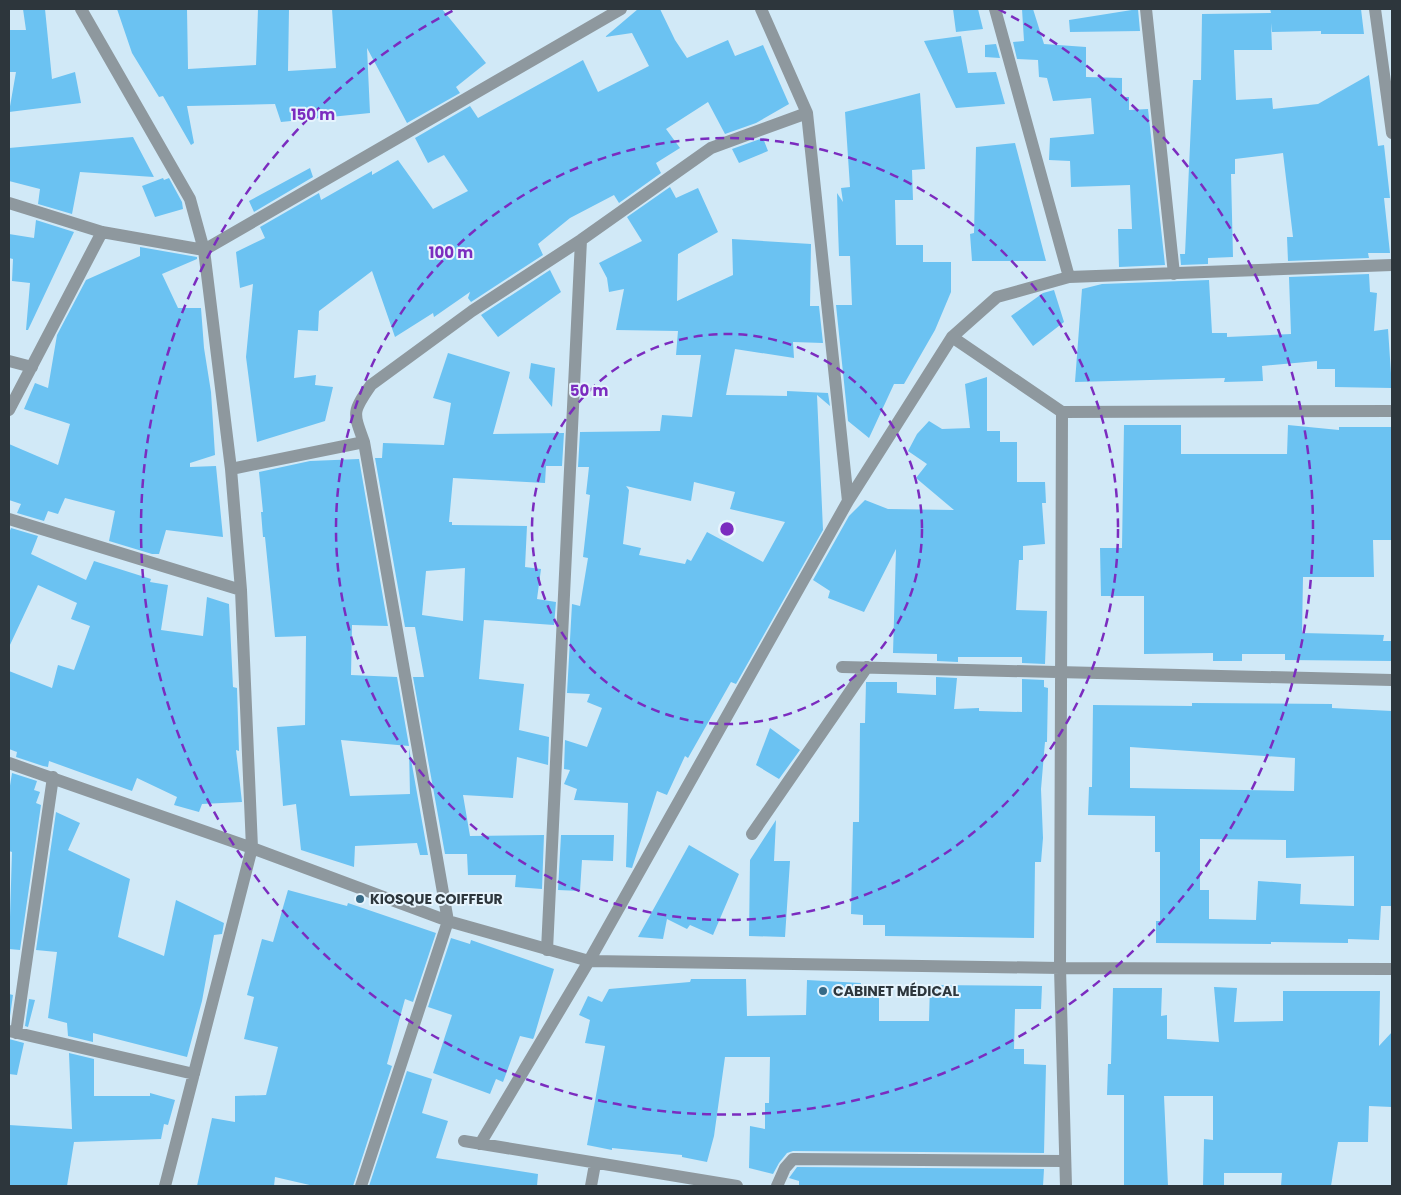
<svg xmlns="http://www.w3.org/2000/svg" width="1401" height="1195" viewBox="0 0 1401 1195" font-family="Poppins,sans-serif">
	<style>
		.building { fill: #6bc2f2; fill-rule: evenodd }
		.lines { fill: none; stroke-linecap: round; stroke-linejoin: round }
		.minor { stroke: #8e989e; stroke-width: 12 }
		.ring { fill: none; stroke: #7b2cbf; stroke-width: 2.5; stroke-dasharray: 9 6 }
		.poi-dot { fill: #366a87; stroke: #e6f4fd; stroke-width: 2 }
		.labels { text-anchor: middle; stroke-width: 4; stroke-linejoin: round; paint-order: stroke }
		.poi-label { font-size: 14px; font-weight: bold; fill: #2d363c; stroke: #e6f4fd; text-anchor: start }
		.centre { fill: #7b2cbf; stroke: #e6f4fd; stroke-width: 2.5 }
		.ring-label { font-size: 15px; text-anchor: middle; font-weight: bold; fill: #7b2cbf; stroke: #e6f4fd; stroke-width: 4; stroke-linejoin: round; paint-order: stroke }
	</style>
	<rect width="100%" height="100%" fill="#d1e9f7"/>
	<path class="building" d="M23 9H45L52 79 75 72 81 103 9 112 16 72H9V30H26Z
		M117 9H187L188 69 256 65 258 9H289L288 71 336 68 332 9H442L486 63 456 87 460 93 407 123 367 48 370 113 281 122 275 104 187 106 194 143 191 145 163 96 159 97 132 53Z
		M638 9H660L675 40 687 58 728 40 735 56 763 45 789 104 756 123 725 134 708 102 666 129 680 148 656 163 661 173 619 203 614 195 570 218 538 244 543 255 471 302 468 298 470 292 434 317 433 313 395 337 372 271 319 311 318 331 298 330 294 378 316 375 315 385 333 387 325 421 257 442 246 357 253 284 240 288 236 252 265 238 260 227 319 193 321 200 372 171V175L398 160 433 209 468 191 444 155 428 163 415 138 470 106 478 118 583 60 598 92 649 66 632 33 605 37Z
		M953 9H978L983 29 956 32Z
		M1022 9H1033L1044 44 1086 47V77L1122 78V97H1129V110L1148 109 1165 265 1119 267 1118 229H1132L1130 185 1071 187 1070 161 1049 160 1050 138 1094 134 1091 98 1053 101 1047 78 1039 77 1038 60 1017 59 1013 42 1024 41Z
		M1138 9 1140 31 1070 32 1069 20Z
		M1270 9H1361L1364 34H1321V31L1272 32 1271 23 1272 50H1234L1236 100 1272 98 1273 109 1318 104 1369 75 1378 146 1384 145 1390 198H1384L1390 253H1368L1369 258 1288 261 1287 237H1293L1283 153 1235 159V174H1231L1233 257 1208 258V264L1181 265 1180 254H1185L1193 80H1201L1202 14 1271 13Z
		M961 36 968 73 996 72 1005 104 956 108 924 41Z
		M996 44 1000 58 985 57V45Z
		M920 93 925 169 912 170 913 200H895L896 245H923V262H951V292L935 330 904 384H894L869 438 848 421 836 305H852L850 256H839L838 228 837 193 843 202 841 188 850 187 845 112Z
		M133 137 154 177 80 172 72 214 38 204 40 189 9 181V148Z
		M763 138 768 151 739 163 732 149Z
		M1015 143 1046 261H972L970 234 974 233 976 147Z
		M310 168 313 177 254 212 249 201Z
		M163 178 164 180 169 178 182 202 183 209 155 217 142 186Z
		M670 187 676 198 698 188 718 232 678 254 677 301 733 275 732 239 811 244 810 306H819L823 343 793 342 794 358 735 349 726 395 787 396V391L828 393 830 406 817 395 823 530 736 684 731 682 688 758 685 756 667 795 657 791 632 868 626 867 628 803 574 800 577 789 564 784 570 770 564 769 565 740 587 747 602 708 587 702 590 694 567 693 572 604 580 606 588 558 583 557 590 495 586 494 589 467H578L580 432 660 431 662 415 692 417 701 355H676L678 331 616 330 624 289 609 292 607 278 599 263 642 241 627 217ZM694 482 735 492 730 509 785 522 763 562 707 532 691 561 687 559 685 564 639 555 641 548 623 544 629 490 626 486 691 501Z
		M36 220 74 232 28 330H26L30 283 12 281 13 259 9 258V234L34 238Z
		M140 247 197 257V259L162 274 178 308H201L204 348 211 392 215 455 190 463V467L216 466 223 537 166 530 159 554H152L109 541 115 511 65 498 58 514 48 511 44 521 17 513 21 504 9 500V444L58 465 70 424 24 409 35 383 48 388 57 335 86 280 140 256Z
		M550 270 561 292 498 337 481 315Z
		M1369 274 1370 292 1377 293 1374 331 1388 329 1392 388 1335 387V369H1317V361L1262 366 1263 381 1224 382 1225 378 1075 382 1082 289 1102 284 1209 280 1212 333H1227V337L1291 334 1289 277Z
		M1054 290 1064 322 1033 346 1011 316 1043 293Z
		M448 353 510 372 493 434 564 433 562 466H546L545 483 453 478 449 522H452V525L527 526 525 567 541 569 537 599 556 602 554 625 484 620 479 679 524 684 519 730 549 737 548 765 517 757 513 798 463 795 470 836 544 835 542 889 515 887 516 875H468L467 854H445L413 677H424L423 671 415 627H405L375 458H382L383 443 444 445 451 403 433 398ZM465 568 463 621 422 615 426 571Z
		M531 363 555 368 552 407 529 378Z
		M987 377V431H1000V442H1017V482H1045L1046 503H1042L1045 544 1023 546V560H1019L1016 610 1047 611 1045 664 1022 663V657H958V662L937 661V654L893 653 896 549 864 612 828 598 830 591 813 580 849 516 865 500 888 509 954 510 916 478 927 464 908 451 917 434 929 421 942 429 970 428 965 384Z
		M1124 425H1181V454H1287L1288 425 1339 430V427H1392V540H1373L1374 577H1303L1302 633 1384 635 1383 641H1392V661L1285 660V654H1242V661H1213V653L1144 654V596H1101L1100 548H1122Z
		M359 459 388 626 352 625 351 675 397 677 409 746 341 740 350 796 410 794 409 748 428 855H420L417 843 355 846 354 867 301 850 296 804 283 806 277 727 305 725 306 636 275 637 265 537H263L261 512H263L259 472 310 461Z
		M11 528 38 536 31 554 86 580 94 561 151 579 150 582 168 585 161 630 203 636 207 597 229 604 233 687 237 688 239 751 236 750 242 802 202 804 199 812 174 805 177 797 137 778 132 791 49 761 48 767 43 766 16 757 17 752 9 749V671L52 688 58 665 74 670 90 626 71 619 77 603 38 585 9 647V533Z
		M936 677 957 678 954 709 979 708V711L1022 712V679L1044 680V687L1048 688 1047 742H1045L1041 789 1043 838 1041 862H1035L1034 938 885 936V925H863V915L851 914 853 822H859L860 723H865L866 682H897V693L936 695Z
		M1192 703 1332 704V708L1392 711V906H1381L1379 940 1348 939V943L1271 942V944L1156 943V921H1160V852H1155V816L1088 815 1089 787H1092L1093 705 1192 706ZM1130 747 1295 758 1294 791 1130 788ZM1200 839 1286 840V858L1354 856V906L1300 904 1301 884 1258 881 1256 920 1209 919V890H1200Z
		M770 728 800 750 779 779 756 765Z
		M12 773 37 781 34 790 40 792 36 803 41 805 20 950 9 949 12 852 9 851V792Z
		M56 812 80 823 68 850 130 879 118 937 164 956 176 900 224 923 222 934 214 935 202 1001 187 1057 93 1033V1042L68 1036 67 1023 48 1018 57 952 36 950Z
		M776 820 774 861H790L785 937 749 936 750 860Z
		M561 835H614L613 861 582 860 580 891 558 890Z
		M689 845 739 874 713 935 690 925 687 929 667 919 663 939 638 937Z
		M288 890 347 906 348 903 436 933 413 1002 405 999 387 1064 392 1066 353 1186H314L275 1177 274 1186H197L212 1118 235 1122V1096L266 1095 278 1047 244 1039 254 997 247 995 262 939 273 942Z
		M451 938 470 944 471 940 554 969 534 1037 533 1039 520 1036 503 1082 496 1079 490 1094 433 1073 452 1015 428 1007Z
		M691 979H746L747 1016 806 1015 807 980 861 983V988H879V1021H929L930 985 1042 986 1041 1009H1015L1014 1049H1024V1064L1046 1065 1044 1153 793 1151 787 1153 779 1163 773 1174 749 1168 750 1126 765 1129V1103H769L770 1057H725L714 1136 707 1162 682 1157V1155L612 1148V1150L587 1145 605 1046 585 1043 590 1020 579 1015 588 996 602 1002 609 989 690 982Z
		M1214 987 1237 988 1234 1022 1283 1021V991H1380L1379 1046 1392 1032V1107L1369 1106 1368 1142H1338L1331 1186H1281L1282 1173H1224V1186H1203L1204 1139 1213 1140V1096H1164L1168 1186H1124V1095H1107L1108 1064H1111L1113 988H1162L1161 1016 1167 1015V1039L1219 1042Z
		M9 994 13 995 9 1023Z
		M29 999 35 1000 28 1027 25 1026Z
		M9 1039 24 1043 17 1075 9 1074Z
		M69 1053 94 1059V1096H150V1093L175 1100 168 1125 164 1124 161 1139 74 1142 67 1186H9V1125L72 1129Z
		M407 1071 432 1079 422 1113 448 1121 436 1158 538 1174 537 1186H369Z
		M797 1167 1044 1169 1043 1186H799V1181L789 1178Z"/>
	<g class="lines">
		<path class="minor" d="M81 9 190 199 204 250 231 469 241 590 252 848 165 1186
			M995 9 1069 277
			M1146 9 1174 274
			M1375 9 1392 133
			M807 113 848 501
			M9 203 102 232 204 250 621 9
			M952 337 1062 412 1392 411
			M9 361 32 367
			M9 410 102 232
			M1062 412 1060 968 1066 1186
			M231 469 364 442
			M9 519 241 590
			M842 667 1392 680
			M9 763 252 848 448 921 589 961 1060 968 1392 969
			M752 834 867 667
			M547 950 581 240
			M9 1031 194 1074
			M16 1033 53 777
			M464 1141 737 1186
			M480 1144 589 961 848 501 952 337 997 297 1069 277 1392 265
			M361 1186 448 921 364 442C353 412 352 412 371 385L472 311 581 240 711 148 807 113 761 9
			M591 1186 595 1164
			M777 1186 785 1168 793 1159 1065 1161"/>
	</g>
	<g class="ring">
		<circle cx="727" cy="529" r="195"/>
		<circle cx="727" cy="529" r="391"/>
		<path d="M998 9A586 586 0 1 1 456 9"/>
	</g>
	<g class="poi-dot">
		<circle cx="360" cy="899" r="5"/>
		<circle cx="823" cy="991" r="5"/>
	</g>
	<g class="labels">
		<g class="poi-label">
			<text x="370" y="904">KIOSQUE COIFFEUR</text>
			<text x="833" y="996">CABINET MÉDICAL</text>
		</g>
	</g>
	<circle cx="727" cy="529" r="8" class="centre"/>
	<g class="ring-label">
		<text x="313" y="120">150 m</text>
		<text x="451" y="258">100 m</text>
		<text x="589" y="396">50 m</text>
	</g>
	<rect width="1401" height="1195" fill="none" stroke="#2d363c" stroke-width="20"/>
</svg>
